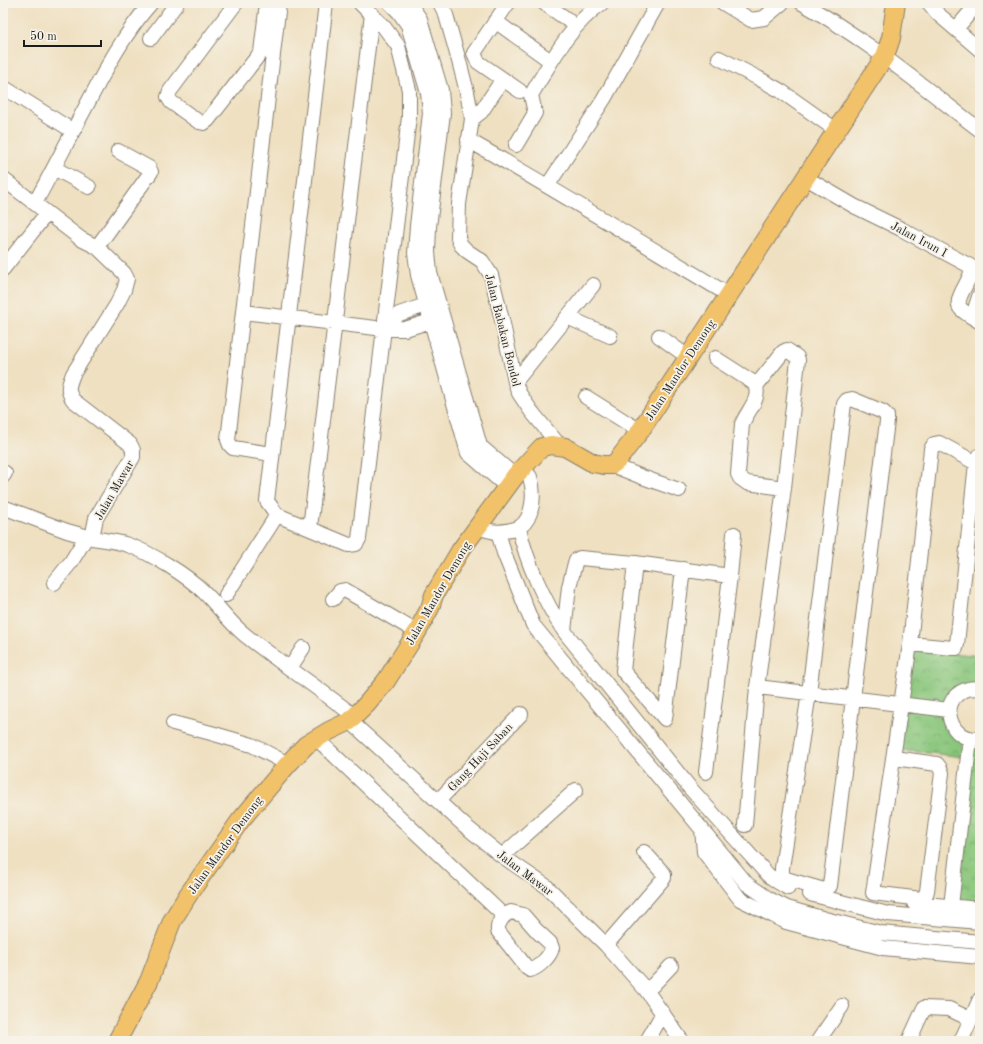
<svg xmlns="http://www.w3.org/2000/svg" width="983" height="1044" viewBox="0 0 983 1044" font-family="'Old Standard TT',serif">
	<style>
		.park { fill: url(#park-crowns); stroke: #52714c }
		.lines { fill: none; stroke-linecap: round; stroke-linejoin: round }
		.minor-casing { stroke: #867e6e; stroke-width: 16 }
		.major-casing { stroke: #867e6e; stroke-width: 20 }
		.minor { stroke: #fff; stroke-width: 14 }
		.major { stroke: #f2c26a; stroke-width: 18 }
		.labels { text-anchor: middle; stroke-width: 3.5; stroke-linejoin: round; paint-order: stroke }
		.street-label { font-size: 12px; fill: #1c1c1c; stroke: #f7f3e8 }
	</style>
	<defs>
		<pattern id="park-crowns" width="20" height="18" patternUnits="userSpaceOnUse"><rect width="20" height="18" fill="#89c67c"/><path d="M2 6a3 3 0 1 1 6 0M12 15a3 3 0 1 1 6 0" fill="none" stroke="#6fa065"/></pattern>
	</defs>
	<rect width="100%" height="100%" fill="#f7f3e8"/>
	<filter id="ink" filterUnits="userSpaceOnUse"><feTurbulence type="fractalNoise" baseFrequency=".025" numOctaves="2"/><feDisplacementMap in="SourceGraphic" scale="8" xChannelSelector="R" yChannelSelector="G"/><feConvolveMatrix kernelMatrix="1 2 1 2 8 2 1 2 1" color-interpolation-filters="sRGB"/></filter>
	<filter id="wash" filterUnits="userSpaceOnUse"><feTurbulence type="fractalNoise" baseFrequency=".012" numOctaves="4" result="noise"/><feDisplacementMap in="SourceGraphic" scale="16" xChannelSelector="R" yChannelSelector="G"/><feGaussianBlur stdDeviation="0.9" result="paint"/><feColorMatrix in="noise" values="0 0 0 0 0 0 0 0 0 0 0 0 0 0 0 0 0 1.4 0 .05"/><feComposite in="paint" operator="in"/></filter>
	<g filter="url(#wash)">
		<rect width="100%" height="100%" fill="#efe0c1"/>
		<path class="park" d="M913 649 980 656 978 684 947 706 906 702Z
			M905 708 946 713 967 740 965 757 900 750Z
			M980 743V905L955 904 973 744Z"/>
	</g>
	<g filter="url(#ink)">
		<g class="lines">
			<defs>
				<path id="minor" d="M236 3 170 91 168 97 171 102 199 122 204 123 208 120 261 52 267 3
					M326 3 267 501 277 515 349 545 356 544 359 539 409 117V90L398 46 384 27 360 3
					M390 3 399 12 408 25 428 93 430 113 417 226 415 253 418 275 468 453 506 486
					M409 3 420 19 441 90 443 113 429 227 428 252 430 273 480 446 515 476
					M440 3 446 15 459 61 467 92 472 119 459 204 458 238 461 245 467 251 482 261 491 275 503 324 515 382 519 393 531 411 559 445
					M508 3 474 53 478 62 520 91
					M544 3 568 20
					M723 3 751 20 764 18 782 3
					M802 3C866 39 922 86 980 130
					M929 3 938 14 980 50
					M495 21 545 57
					M956 29 978 3
					M151 38 177 3
					M719 58 758 78 781 91 836 130
					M3 87 73 131
					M472 119 481 112 503 79
					M468 140C556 190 642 243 729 295
					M516 145 535 113 531 95C551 62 570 25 602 3
					M54 168 89 187
					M806 178 854 206 901 229 970 266 972 268C972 280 952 300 961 309 966 314 974 318 980 322
					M3 179 81 239 97 247 124 273 127 279 124 290 117 304 73 374C69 385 66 389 73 400L130 444 133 450V457L96 518 92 538C104 540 116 541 128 545 151 553 188 576 205 593 219 607 229 622 245 635 280 663 319 688 354 716
					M548 185 604 99 658 3
					M35 203C51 174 66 144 82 114 102 76 122 36 151 3
					M97 247 151 172 149 168 118 151
					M3 269 47 213
					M980 294 976 306 980 310
					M243 312 384 329H405L431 321
					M567 317 610 336
					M384 329 399 314 426 305
					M659 336 688 357
					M715 358 754 383C763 397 747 411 742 424L738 474 740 478 747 483 784 488
					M515 382 593 285
					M586 397 640 431
					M852 399 883 412 887 416V421L830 886 827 889 824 890 786 879 782 875V868L809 693 844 404 847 400Z
					M272 454 233 448 230 445 228 440 279 3
					M612 465 642 477 679 490
					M3 476 5 473
					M3 507 67 531 92 538
					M477 527C491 532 497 533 511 530 514 529 517 529 520 527 534 517 535 492 530 477 528 474 525 470 523 467
					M310 528 372 14
					M519 528C526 561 545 603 564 631L690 788 768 875 778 882 788 888
					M498 532 504 553 533 625 747 884 769 899 787 908 825 919 881 933 980 942
					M635 563 623 671 665 719
					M54 583 71 562 87 536
					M226 595 277 515
					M333 599 340 591 345 590 417 632
					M564 631 569 587 575 563 576 560 580 558 635 563 730 576
					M910 644 953 648H956L957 644 976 463 980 455
					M290 668 303 648
					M757 687 949 710
					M980 689C975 688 970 688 965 690 936 701 951 745 980 738
					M665 719 683 569
					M350 721 464 825 502 856 546 886 606 945 646 990 682 1041
					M173 723 211 733 252 745 288 764
					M316 738 504 916
					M894 758 937 764 940 768 942 773 927 891 925 897 921 899 873 893 910 644 931 449 934 444 939 443 976 463
					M706 772 730 576 734 534
					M439 800 521 714
					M745 825 757 687 784 488 798 360 797 357 787 350 783 352 756 386
					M702 829 704 852 740 899 786 922 883 948 980 957
					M502 856 576 790
					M810 894 888 914 980 922
					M914 903 980 909
					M951 906 970 738
					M511 912 523 915 537 931 550 943 552 948C550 957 538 968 530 970L527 968 498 931C497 923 503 915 511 912Z
					M606 945 664 878V874L644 852
					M646 990 653 985 671 966
					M647 1041 663 1013
					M818 1041 842 1006
					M909 1041 924 1008 949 1009 970 1019
					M961 1041 980 999"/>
				<path id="major" d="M117 1041 149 981 172 921 188 895 240 821 288 764 306 745 329 731 350 721 366 705 386 681 417 632 430 608 434 595 460 551 515 476 542 447 551 445 565 447 593 463 604 465H612L617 461 640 431 885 56 891 38 896 3"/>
			</defs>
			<use href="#minor" class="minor-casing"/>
			<use href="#major" class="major-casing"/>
			<use href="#minor" class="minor"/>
			<use href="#major" class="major"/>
		</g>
	</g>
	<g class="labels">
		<g class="street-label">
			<text transform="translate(919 239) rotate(28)" y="4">Jalan Irun I</text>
			<text transform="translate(503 330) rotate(76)" y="4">Jalan Babakan Bondol</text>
			<text transform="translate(680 370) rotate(-57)" y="4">Jalan Mandor Demong</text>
			<text transform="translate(114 490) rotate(-60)" y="4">Jalan Mawar</text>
			<text transform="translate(438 593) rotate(-60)" y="4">Jalan Mandor Demong</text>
			<text transform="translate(480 757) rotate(-47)" y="4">Gang Haji Saban</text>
			<text transform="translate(225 845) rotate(-54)" y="4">Jalan Mandor Demong</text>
			<text transform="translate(525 873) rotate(37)" y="4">Jalan Mawar</text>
		</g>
	</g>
	<rect width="983" height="1044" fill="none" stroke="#f7f3e8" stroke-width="16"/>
	<path d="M24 40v6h77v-6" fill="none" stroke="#1c1c1c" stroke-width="2"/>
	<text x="30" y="40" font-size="12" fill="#1c1c1c" stroke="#f7f3e8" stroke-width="3" paint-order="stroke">50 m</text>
</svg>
